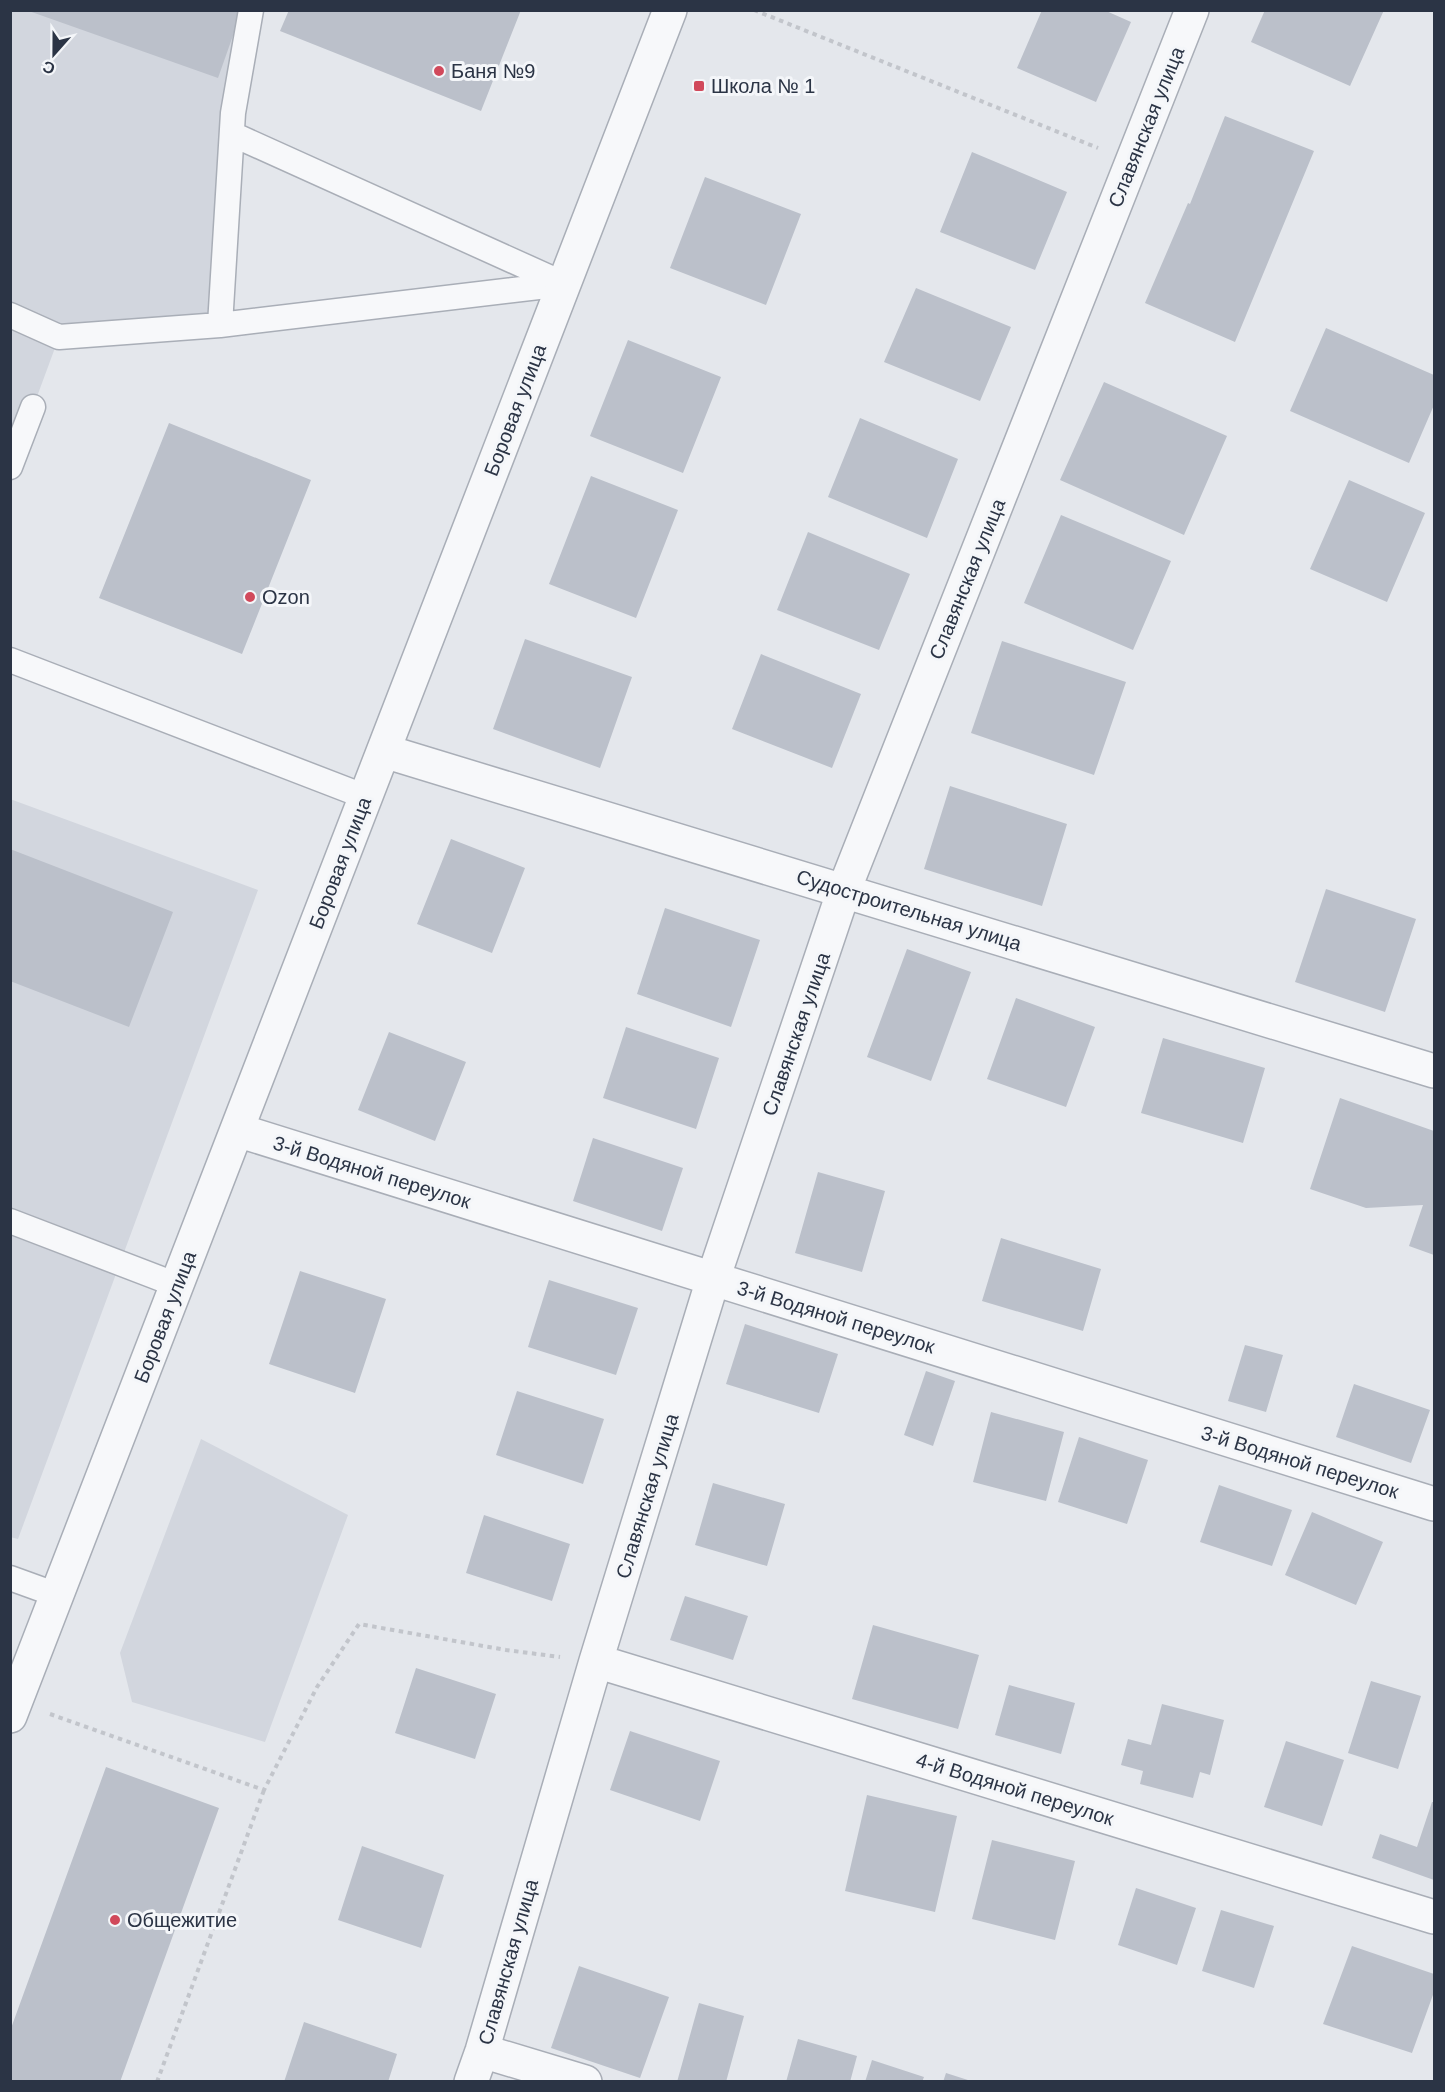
<svg xmlns="http://www.w3.org/2000/svg" width="1445" height="2092" viewBox="0 0 1445 2092" font-family="Arial,sans-serif">
	<style>
		.built { fill: #d2d6de }
		.building { fill: #bbc0ca }
		.lines { fill: none; stroke-linecap: round; stroke-linejoin: round }
		.service-casing { stroke: #a9aeb7; stroke-width: 27 }
		.minor-casing { stroke: #a9aeb7; stroke-width: 36 }
		.path { stroke: #c2c5cb; stroke-width: 4; stroke-dasharray: 4.5 4.5; stroke-linecap: butt }
		.service { stroke: #f7f8fa; stroke-width: 24 }
		.minor { stroke: #f7f8fa; stroke-width: 33 }
		.poi-dot { fill: #d1495b; stroke: #f4f6f9; stroke-width: 2 }
		.labels { text-anchor: middle; stroke-width: 6; stroke-linejoin: round; paint-order: stroke }
		.poi-label { font-size: 20px; fill: #2b3445; stroke: #f4f6f9; text-anchor: start }
		.street-label { font-size: 20px; fill: #2b3445; stroke: #f4f6f9 }
	</style>
	<rect width="100%" height="100%" fill="#e4e7ec"/>
	<path class="built" d="M11 11H251L220 325 59 337 11 467Z
		M10 799 258 890 18 1539 10 1537Z
		M201 1439 348 1515 265 1742 132 1702 120 1653Z"/>
	<path class="building" d="M26 10H242L218 78Z
		M289 10H521L481 111 280 31Z
		M1042 10H1104L1131 22 1096 102 1017 68Z
		M1265 10H1384L1350 86 1251 42Z
		M1225 116 1314 151 1235 342 1145 303 1188 203 1190 204Z
		M972 152 1067 192 1035 270 940 232Z
		M705 177 801 214 766 305 670 268Z
		M916 288 1011 327 980 401 884 362Z
		M1326 328 1434 375V405L1409 463 1290 411Z
		M628 340 721 377 683 473 590 436Z
		M1104 382 1227 436 1184 535 1060 480Z
		M860 418 958 459 927 538 828 497Z
		M169 423 311 480 242 654 99 598Z
		M591 476 678 510 636 618 549 584Z
		M1349 480 1425 513 1387 602 1310 569Z
		M1061 515 1171 561 1133 650 1024 603Z
		M808 532 910 574 879 650 777 610Z
		M525 639 632 677 600 768 493 729Z
		M1002 641 1126 682 1094 775 971 733Z
		M761 654 861 694 832 768 732 729Z
		M950 786 1067 824 1042 906 924 869Z
		M451 839 525 868 492 953 417 924Z
		M10 849 173 912 129 1027 10 981Z
		M1326 889 1416 919 1385 1012 1295 982Z
		M665 908 760 940 731 1027 637 994Z
		M907 949 971 972 931 1081 867 1057Z
		M1016 998 1095 1027 1066 1107 987 1079Z
		M626 1027 719 1058 696 1129 603 1098Z
		M389 1032 466 1062 435 1141 358 1110Z
		M1163 1038 1265 1068 1243 1143 1141 1113Z
		M1340 1098 1434 1131V1255L1409 1246 1423 1205 1366 1208 1310 1189Z
		M593 1138 683 1168 662 1231 573 1201Z
		M818 1172 885 1191 862 1272 795 1253Z
		M1001 1238 1101 1269 1083 1331 982 1301Z
		M300 1271 386 1299 355 1393 269 1364Z
		M549 1280 638 1308 616 1375 528 1347Z
		M745 1324 838 1354 819 1413 726 1384Z
		M1245 1345 1283 1355 1266 1412 1228 1401Z
		M926 1371 955 1381 933 1446 904 1435Z
		M1354 1384 1430 1410 1411 1463 1336 1437Z
		M517 1391 604 1419 583 1484 496 1455Z
		M991 1412 1064 1432 1046 1501 973 1482Z
		M1079 1437 1148 1460 1127 1524 1058 1502Z
		M713 1483 785 1504 767 1566 695 1545Z
		M1219 1485 1292 1510 1272 1566 1200 1542Z
		M1312 1512 1383 1542 1356 1605 1285 1575Z
		M484 1515 570 1544 552 1601 466 1573Z
		M685 1596 748 1616 733 1660 670 1640Z
		M873 1625 979 1655 958 1729 852 1699Z
		M416 1668 496 1694 475 1759 395 1733Z
		M1371 1681 1421 1696 1398 1769 1348 1753Z
		M1009 1685 1075 1703 1061 1754 995 1735Z
		M1162 1704 1224 1720 1210 1775 1200 1772 1193 1798 1140 1784 1143 1771 1121 1765 1128 1739 1151 1745Z
		M630 1731 720 1761 700 1821 610 1790Z
		M1286 1741 1344 1760 1322 1826 1264 1807Z
		M106 1767 219 1808 120 2082H10V2031Z
		M867 1795 957 1816 935 1912 845 1891Z
		M1432 1802H1434V1880L1372 1858 1380 1834 1417 1847Z
		M992 1840 1075 1861 1055 1940 972 1919Z
		M362 1846 444 1875 421 1948 338 1920Z
		M1136 1888 1196 1908 1177 1965 1118 1945Z
		M1221 1910 1274 1926 1254 1988 1202 1971Z
		M1352 1946 1434 1974V1992L1412 2053 1323 2024Z
		M579 1966 669 1997 640 2078 551 2048Z
		M699 2003 744 2016 726 2082H677Z
		M304 2022 397 2054 388 2082H284Z
		M798 2039 857 2056 850 2082H786Z
		M872 2060 924 2077 922 2082H865Z
		M946 2073 971 2081V2082H943Z"/>
	<g class="lines">
		<defs>
			<path id="service" d="M232 134 564 284
				M10 315 59 337 220 325 564 284
				M220 325 233 113 251 10
				M10 467 33 407
				M10 660 366 797
				M10 1221 177 1285
				M10 1578 57 1595"/>
			<path id="minor" d="M384 751 1434 1071
				M237 1130 1434 1504
				M596 1661 1434 1917
				M10 1716 670 10
				M482 2051 585 2082
				M471 2082 482 2051 596 1661 713 1279 844 890 1192 10"/>
		</defs>
		<use href="#service" class="service-casing"/>
		<use href="#minor" class="minor-casing"/>
		<path class="path" d="M754 10 1098 148
			M50 1714 264 1790 317 1687 359 1624 506 1650 560 1657
			M157 2082 264 1790"/>
		<use href="#service" class="service"/>
		<use href="#minor" class="minor"/>
	</g>
	<g class="poi-dot">
		<circle cx="439" cy="71" r="6"/>
		<rect x="693" y="80" width="12" height="12" rx="3"/>
		<circle cx="250" cy="597" r="6"/>
		<circle cx="115" cy="1920" r="6"/>
	</g>
	<g class="labels">
		<g class="poi-label">
			<text x="451" y="78">Баня №9</text>
			<text x="711" y="93">Школа № 1</text>
			<text x="262" y="604">Ozon</text>
			<text x="127" y="1927">Общежитие</text>
		</g>
		<g class="street-label">
			<text transform="translate(1146 127) rotate(-68)" y="7">Славянская улица</text>
			<text transform="translate(515 410) rotate(-69)" y="7">Боровая улица</text>
			<text transform="translate(967 579) rotate(-68)" y="7">Славянская улица</text>
			<text transform="translate(340 863) rotate(-69)" y="7">Боровая улица</text>
			<text transform="translate(909 910) rotate(17)" y="7">Судостроительная улица</text>
			<text transform="translate(796 1034) rotate(-71)" y="7">Славянская улица</text>
			<text transform="translate(372 1172) rotate(17)" y="7">3-й Водяной переулок</text>
			<text transform="translate(165 1317) rotate(-69)" y="7">Боровая улица</text>
			<text transform="translate(836 1317) rotate(17)" y="7">3-й Водяной переулок</text>
			<text transform="translate(1300 1462) rotate(17)" y="7">3-й Водяной переулок</text>
			<text transform="translate(647 1496) rotate(-73)" y="7">Славянская улица</text>
			<text transform="translate(1015 1789) rotate(17)" y="7">4-й Водяной переулок</text>
			<text transform="translate(508 1962) rotate(-74)" y="7">Славянская улица</text>
		</g>
	</g>
	<rect width="1445" height="2092" fill="none" stroke="#2b3445" stroke-width="24"/>
	<g transform="translate(54 54) rotate(201)" stroke="#f4f6f9" stroke-width="4.5" paint-order="stroke">
	<path d="M0-4.5L10 22L0 15L-10 22Z" fill="#2b3445"/>
	<text y="-9" font-size="16" font-weight="bold" text-anchor="middle" fill="#2b3445">С</text>
	</g>
</svg>
